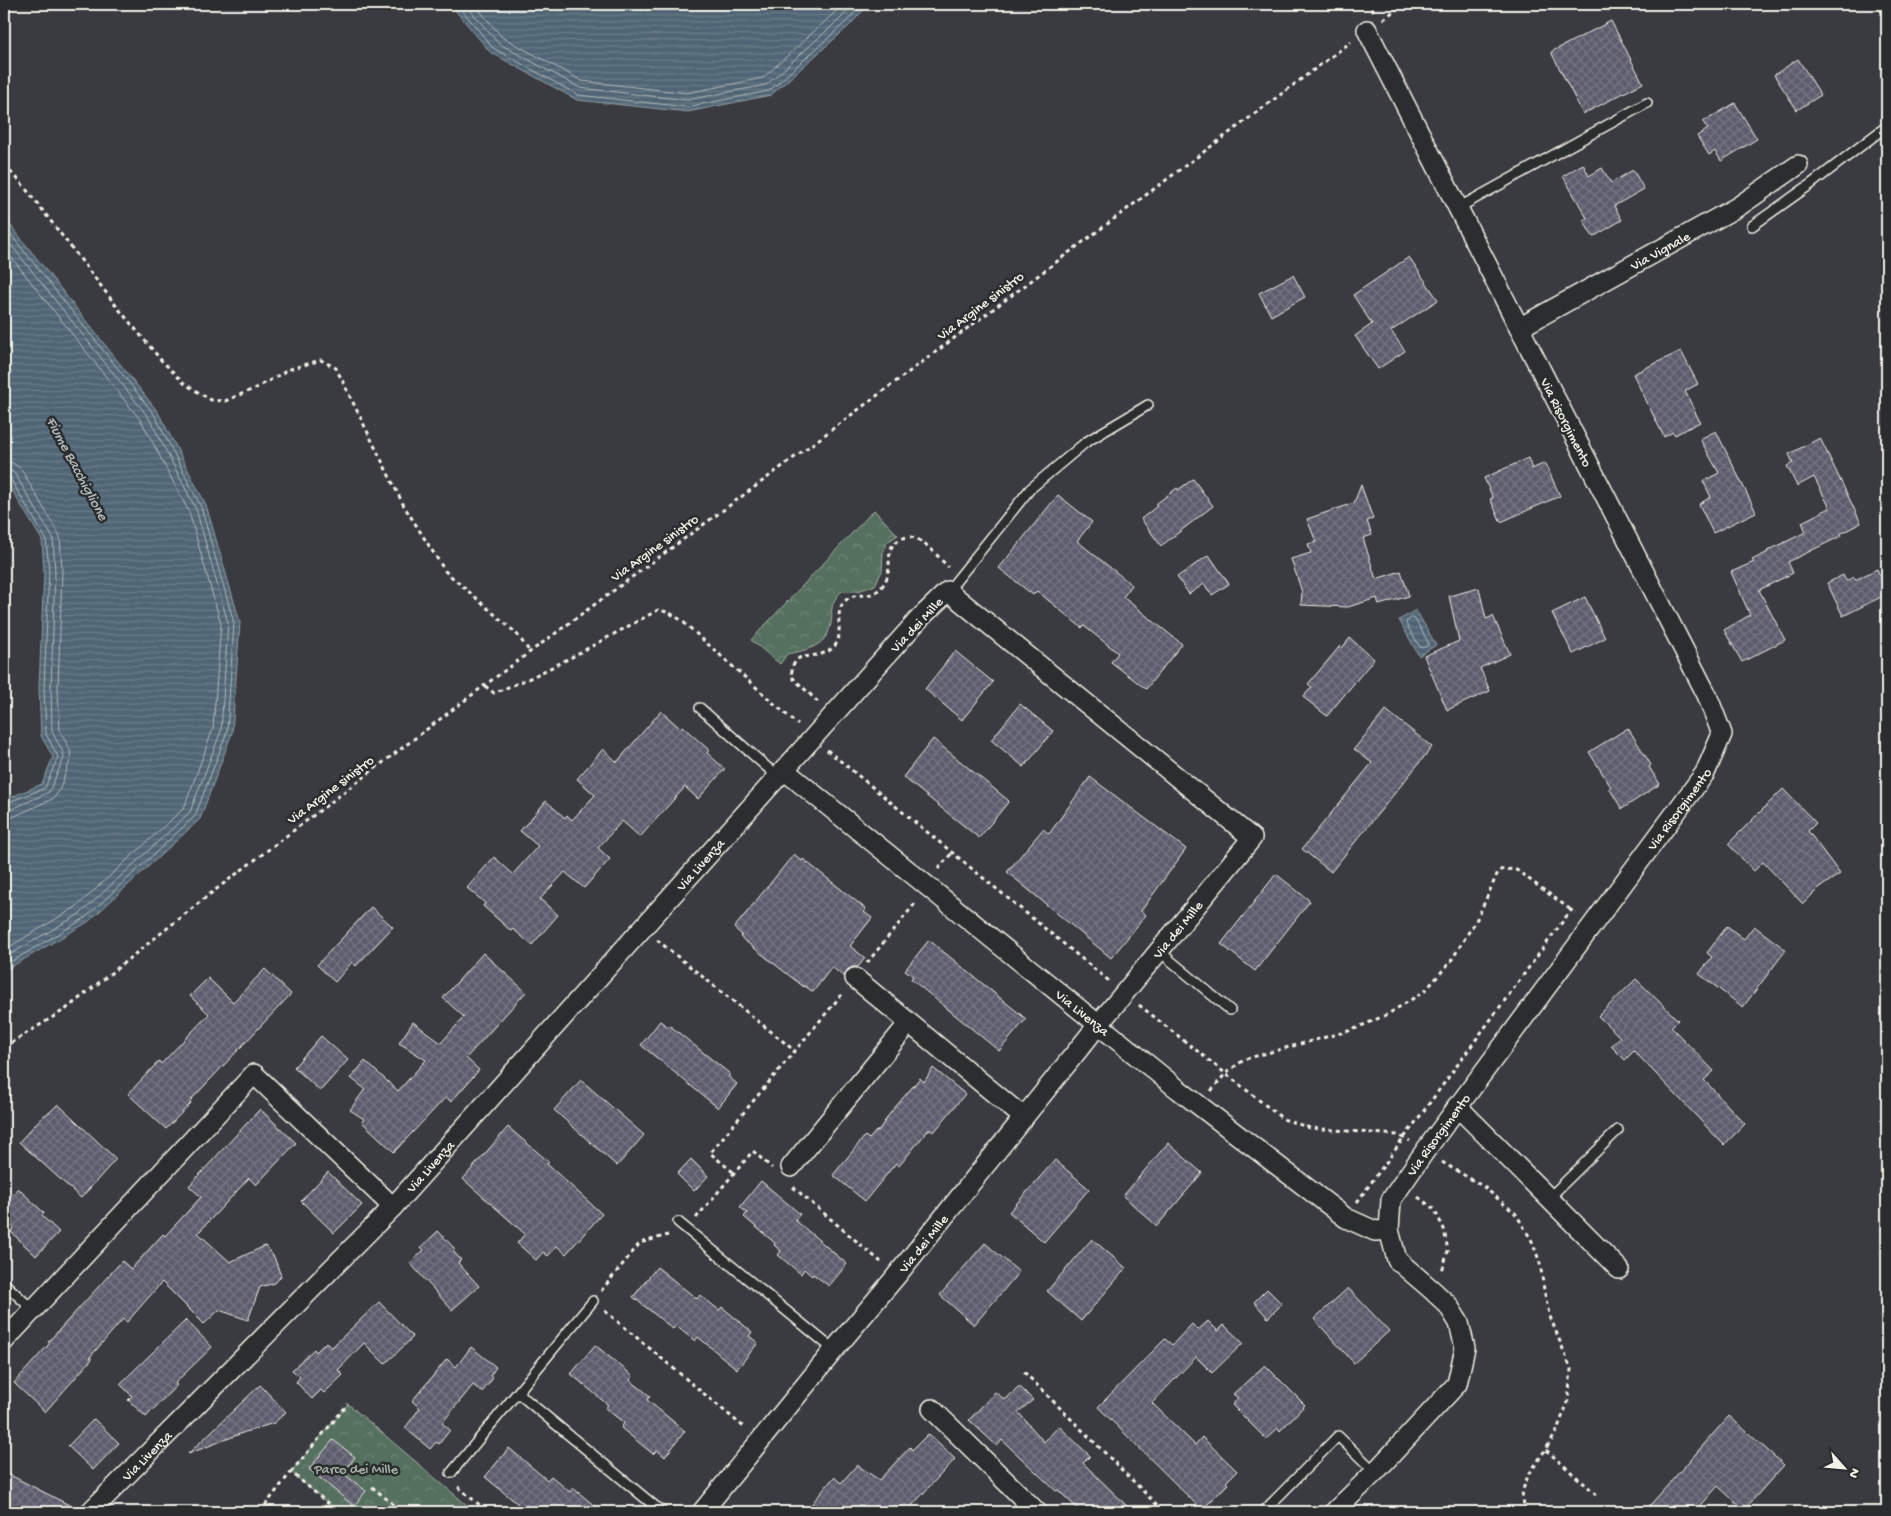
<svg xmlns="http://www.w3.org/2000/svg" width="1891" height="1516" viewBox="0 0 1891 1516" font-family="'Gochi Hand',sans-serif">
	<style>
		.park { fill: url(#park-crowns); stroke: #a4b0a3 }
		.water { fill: url(#water-rules); stroke: #929da2 }
		.lines { fill: none; stroke-linecap: round; stroke-linejoin: round }
		.shore { stroke: #b2b9ba; stroke-width: 1 }
		.building { fill: url(#building-cross-hatch); stroke: #f4f1e8 }
		.service-casing { stroke: #f4f1e8; stroke-width: 12 }
		.minor-casing { stroke: #f4f1e8; stroke-width: 22 }
		.path { stroke: #f4f1e8; stroke-width: 3; stroke-dasharray: 4 4; stroke-linecap: butt }
		.service { stroke: #2a2d2e; stroke-width: 9 }
		.minor { stroke: #2a2d2e; stroke-width: 19 }
		.labels { text-anchor: middle; stroke-width: 5; stroke-linejoin: round; paint-order: stroke }
		.street-label { font-size: 14px; fill: #f4f1e8; stroke: #2a2d2e }
		.park-label { font-size: 14px; fill: #acb7aa; stroke: #2a2d2e }
		.water-label { font-size: 15px; font-style: italic; fill: #b2b9ba; stroke: #2a2d2e }
	</style>
	<defs>
		<pattern id="park-crowns" width="20" height="18" patternUnits="userSpaceOnUse" patternTransform="scale(1.25)"><rect width="20" height="18" fill="#55705e"/><path d="M2 6a3 3 0 1 1 6 0M12 15a3 3 0 1 1 6 0" fill="none" stroke="#6e8575"/></pattern>
		<pattern id="water-rules" width="6" height="5" patternUnits="userSpaceOnUse" patternTransform="scale(1.25)"><rect width="6" height="5" fill="#506574"/><path d="M0 2.5h6" fill="none" stroke="#6a7c88"/></pattern>
		<pattern id="building-cross-hatch" width="8" height="8" patternUnits="userSpaceOnUse" patternTransform="scale(1.25)"><rect width="8" height="8" fill="#5c5c6d"/><path d="M0 0l8 8M0 8l8-8" fill="none" stroke="#747482"/></pattern>
	</defs>
	<rect width="100%" height="100%" fill="#393b41"/>
	<filter id="ink" filterUnits="userSpaceOnUse"><feTurbulence type="fractalNoise" baseFrequency=".02" numOctaves="2"/><feDisplacementMap in="SourceGraphic" scale="10" xChannelSelector="R" yChannelSelector="G"/><feConvolveMatrix kernelMatrix="1 2 1 2 8 2 1 2 1" color-interpolation-filters="sRGB"/></filter>
	<g filter="url(#ink)">
		<path class="park" d="M874 510 898 535 887 542 883 553 882 571 875 585 858 591H842C825 608 836 613 829 630 823 648 802 651 787 654L780 664 751 640Z
			M348 1404 475 1512H338L291 1472Z"/>
		<path class="water" d="M450 4H869L849 26 771 95 688 112 577 100 490 52Z
			M4 217 158 412 206 505 240 622 232 733 200 819 88 922 4 971V800L42 784 53 757 41 736 39 688 44 571 42 540 4 477Z
			M1416 610 1436 645 1419 656 1399 620Z"/>
		<g class="lines">
			<path class="shore" d="M457 4 493 48 578 95 687 107 769 91 846 22 862 4
				M465 4 498 43 580 88 687 100 766 85 841 18 854 4
				M474 4 502 37 582 81 687 93 763 78 844 4
				M4 226 154 414 201 507 234 623 227 732 195 816 85 918 4 966
				M4 236 149 418 196 509 228 623 221 731 190 812 81 913 4 958
				M4 248 142 422 189 512 221 624 213 729 184 808 76 907 4 950
				M4 461 13 463 21 469 60 536 62 571 58 688 60 730 70 750 71 758 59 791 54 798 13 817 4 818
				M4 469 10 470 15 474 53 538 55 571 51 688 52 732 63 752 64 758 49 792 10 810 4 811
				M4 475 10 478 46 539 49 571 44 688 46 734 58 757 45 788 4 804
				M1412 618 1415 619 1428 642V645L1423 648 1420 647 1406 624 1407 621Z"/>
		</g>
		<path class="building" d="M1611 21 1643 83 1583 114 1551 52Z
			M1798 59 1821 95 1797 110 1774 75Z
			M1735 103 1757 139 1721 161 1715 151 1709 155 1697 136 1708 129 1703 122Z
			M1583 164 1589 176 1602 168 1611 183 1633 170 1644 189 1614 206 1622 220 1593 237 1583 220 1587 218 1563 176Z
			M1409 257 1438 300 1391 331 1405 351 1378 369 1355 336 1372 324 1353 295Z
			M1293 275 1305 297 1271 316 1259 293Z
			M1681 351 1698 384 1685 391 1700 422 1675 435 1673 432 1664 437 1633 374Z
			M1716 431 1756 512 1713 533 1699 504 1711 497 1703 481 1719 473 1700 439Z
			M1820 438 1861 523 1840 534 1841 536 1788 562 1793 573 1759 590 1785 640 1742 662 1724 630 1750 615 1731 572 1754 562 1752 560 1768 552 1767 551 1806 532 1802 522 1830 508 1814 477 1797 486 1787 466 1793 463 1789 454Z
			M1528 458 1532 469 1545 463 1560 496 1501 522 1490 499 1493 498 1484 478Z
			M1193 479 1213 506 1161 546 1141 519 1157 506 1156 504 1177 488 1178 490Z
			M1361 485 1373 519 1367 521 1372 535 1363 538 1376 579 1401 571 1409 596 1379 605 1377 598 1348 607 1301 605 1302 592 1291 559 1311 553 1308 544 1316 542 1307 519 1354 503Z
			M1058 495 1092 522 1077 541 1132 585 1123 597 1182 644 1146 689 1111 662 1118 653 1084 626 1082 628 1037 591 1033 595 999 568Z
			M1209 555 1229 584 1212 595 1204 584 1189 594 1177 577Z
			M1877 569 1887 591V594L1843 616 1827 583 1843 575 1846 581 1854 577 1855 580Z
			M1479 588 1486 619 1493 616 1510 654 1480 668 1490 691 1447 710 1424 656 1459 641 1449 596Z
			M1585 597 1605 638 1573 654 1552 613Z
			M1350 638 1374 659 1327 716 1303 697 1312 687 1308 684 1340 646 1342 648Z
			M955 651 993 682 962 720 925 689Z
			M1020 704 1053 731 1024 767 991 740Z
			M1386 710 1432 747 1331 872 1302 849 1372 763 1354 749Z
			M661 711 680 728 682 726 709 750 707 753 725 769 698 799 685 787 640 837 622 821 598 848 610 859 584 888 565 872 540 899 558 915 532 945 513 929 511 931 483 906 485 903 467 888 494 857 513 874 538 846 520 831 546 801 565 818 567 815 572 820 595 795 577 779 603 749 617 762Z
			M1628 728 1651 765 1649 767 1660 784 1622 809 1609 788 1611 787 1589 752Z
			M933 739 1009 801 979 838 903 777Z
			M1090 777 1186 849 1141 911 1146 915 1111 958 1007 872 1043 829 1049 834Z
			M1783 789 1816 823 1808 831 1840 874 1819 888 1803 904 1763 862 1754 871 1728 844Z
			M794 854 802 861 803 859 866 909 864 912 872 918 850 946 865 958 858 967H852L847 970 844 977 832 967 813 992 805 986 804 987 740 937 742 935 734 928Z
			M1276 874 1310 901 1255 971 1221 944Z
			M371 907 393 927 356 966 352 962 335 982 317 965Z
			M1727 926 1744 939 1754 926 1786 950 1743 1007 1699 974 1712 957 1707 953Z
			M929 940 1026 1019 999 1051 911 979 913 976 905 970Z
			M483 953 526 992 466 1058 479 1070 451 1102 446 1097 394 1152 362 1122 364 1119 350 1110 365 1089 351 1078 365 1061 398 1091 426 1060 399 1043 413 1022 441 1043 464 1017 443 998Z
			M265 969 291 994 190 1101 191 1103 166 1129 128 1094 159 1061 161 1064 209 1014 190 996 208 978 233 1002Z
			M1636 979 1678 1020 1671 1027 1714 1071 1704 1080 1745 1124 1724 1145 1634 1051 1625 1060 1611 1046 1620 1037 1598 1016Z
			M660 1021 668 1027 669 1025 730 1074 728 1076 737 1084 718 1108 641 1045Z
			M321 1036 348 1060 320 1091 294 1067Z
			M933 1068 965 1094 934 1132 929 1129 899 1166 896 1163 865 1201 833 1175 865 1136 869 1139 877 1130 878 1131 891 1112 920 1078 924 1082Z
			M581 1080 644 1135 617 1166 554 1110Z
			M58 1104 116 1159 81 1198 19 1142 43 1116 50 1112Z
			M260 1109 296 1143 256 1185 249 1178 198 1233 230 1262 265 1246 274 1257 281 1276 275 1283 260 1287 248 1320 219 1310 204 1324 162 1282 127 1322 123 1319 90 1357 92 1359 45 1412 14 1383 50 1343 48 1342 122 1261 131 1269 163 1234 165 1236 201 1197 189 1186Z
			M508 1127 549 1162 547 1164 602 1214 566 1254 557 1246 548 1256 543 1252 536 1260 517 1243 525 1234 463 1179Z
			M1168 1143 1202 1173 1157 1226 1123 1196Z
			M691 1159 708 1176 694 1191 677 1174Z
			M1055 1160 1089 1189 1044 1242 1009 1212Z
			M328 1172 362 1205 334 1233 301 1201Z
			M761 1181 800 1214 795 1220 847 1264 829 1286 813 1274 812 1276 804 1269 801 1274 778 1255 781 1251 774 1245 775 1243 744 1217 747 1213 740 1207Z
			M18 1188 44 1213 42 1216 59 1232 36 1256 11 1232 14 1228 4 1219V1203Z
			M438 1231 455 1249 453 1251 461 1260 458 1263 479 1286 452 1310 410 1263 424 1250 421 1247Z
			M1092 1239 1126 1268 1081 1321 1047 1291Z
			M985 1243 1019 1272 974 1325 940 1295Z
			M657 1267 697 1299 700 1295 719 1310 722 1307 752 1332 749 1336 758 1343 737 1369 698 1337 695 1341 676 1326 673 1329 633 1297Z
			M1348 1288 1389 1331 1354 1363 1314 1319Z
			M1267 1289 1282 1304 1268 1318 1254 1302Z
			M379 1302 413 1337 385 1364 364 1343 338 1370 343 1375 324 1393 321 1390 312 1399 296 1382 300 1377 292 1370 314 1349 316 1352 326 1342 331 1348Z
			M186 1320 212 1347 175 1383 177 1385 146 1417 128 1400 132 1396 120 1384Z
			M1208 1321 1218 1331 1224 1325 1243 1343 1212 1373 1196 1357 1152 1403 1195 1445 1202 1437 1237 1471 1226 1482 1228 1484 1202 1510 1098 1407 1165 1339 1172 1345 1192 1324 1198 1330Z
			M595 1345 633 1376 630 1380 650 1396 647 1400 685 1431 665 1457 657 1450 653 1454 621 1428 624 1423 605 1408 608 1405 571 1374Z
			M471 1347 496 1367 490 1376 493 1378 482 1392 473 1385 442 1423 450 1430 439 1444 436 1442 430 1449 405 1428 420 1408 412 1401 447 1359 456 1367Z
			M1265 1365 1305 1405 1280 1431 1278 1428 1266 1439 1232 1405 1238 1398 1233 1394Z
			M260 1385 286 1412 274 1423 245 1432 188 1454Z
			M1019 1386 1033 1400 1018 1412 1044 1442 1059 1426 1090 1456 1083 1463 1133 1512H1081L1058 1490 1056 1491 1002 1440 997 1446 969 1420 995 1392 1005 1400Z
			M1729 1416 1784 1465 1744 1510 1718 1486 1695 1512H1644Z
			M94 1419 119 1443 93 1470 68 1446Z
			M928 1434 955 1459 906 1512H805L834 1477 841 1483 857 1465 879 1480 910 1447 912 1450Z
			M333 1440 355 1457 343 1473 366 1491 354 1506 309 1469Z
			M509 1448 547 1480 551 1476 570 1492 573 1488 602 1512H536L527 1505 524 1509 485 1477Z
			M4 1472 79 1510V1512H4Z"/>
		<g class="lines">
			<defs>
				<path id="service" d="M1458 208 1647 103
					M1752 226 1811 184 1887 126
					M948 591 1030 489 1086 442 1148 405
					M700 708 778 777
					M1159 951 1230 1010
					M1549 1198 1618 1130
					M678 1222 834 1350
					M4 1283 33 1310
					M518 1393 662 1512
					M451 1473 593 1301
					M1263 1512 1338 1436 1375 1472"/>
				<g id="minor">
					<path id="s1" d="M1519 328 1739 206 1798 165"/>
					<path d="M855 978 1023 1117"/>
					<path d="M1457 1106 1619 1269"/>
					<path d="M791 1167 909 1023"/>
					<path d="M4 1341 254 1074 393 1207"/>
					<path d="M932 1409 1037 1512"/>
					<path id="s2" d="M90 1512 393 1207 784 770 1179 1090 1346 1218 1375 1231 1389 1230"/>
					<path id="s3" d="M702 1512 834 1350 893 1280 1098 1025 1252 838 948 591 919 619 784 770"/>
					<path id="s4" d="M1334 1512 1375 1472 1457 1384 1465 1348 1459 1323 1448 1305 1432 1290 1397 1260 1389 1230 1391 1200 1425 1151 1705 773 1722 734 1707 695 1367 30"/>
				</g>
			</defs>
			<use href="#service" class="service-casing"/>
			<use href="#minor" class="minor-casing"/>
			<path class="path" d="M1371 11 1378 4
				M1383 19 1404 4
				M4 166 19 180 118 308 161 360 185 384 211 400 225 401 256 388 290 369 321 360 336 368 404 506 445 571 516 633 530 652
				M485 686 494 693 530 678 570 658 658 610 668 612 681 620 798 725
				M818 702 791 676 793 665 799 658C806 656 814 656 821 654 854 644 828 617 846 600 857 590 871 602 883 585 891 574 888 564 890 552 891 546 894 543 899 540 917 528 936 555 948 567
				M827 750 1109 981
				M938 869 952 853
				M657 940 795 1051
				M867 963 917 901
				M1139 1005 1283 1119 1310 1128 1397 1135 1410 1141
				M4 1047 66 1009 210 894 485 685 756 486 1351 42
				M1211 1091 1226 1073 1245 1059 1352 1030 1388 1014 1425 991 1451 961 1478 917 1499 870 1515 869 1571 910
				M1442 1162 1484 1187 1516 1214 1532 1241 1540 1263 1544 1290 1549 1314 1571 1369 1568 1402 1555 1435 1528 1476 1522 1492 1525 1512
				M733 1172 710 1153 843 993
				M793 1187 881 1262
				M1418 1197 1434 1209 1444 1229 1448 1251 1442 1271
				M1357 1202 1571 910 1576 914
				M696 1218 753 1151 772 1168
				M601 1291 640 1243 668 1235
				M605 1311 746 1429
				M1024 1372 1164 1512
				M1546 1450 1596 1494
				M291 1472 348 1404
				M372 1487 403 1512
				M458 1487 488 1512
				M260 1512 291 1472 338 1512"/>
			<use href="#service" class="service"/>
			<use href="#minor" class="minor"/>
		</g>
	</g>
	<g class="labels">
		<g class="street-label">
			<text dy="5" stroke="none"><textPath href="#s1" startOffset="161">Via Vignale</textPath></text>
			<text transform="translate(980 305) rotate(-37)" y="5">Via Argine sinistro</text>
			<text transform="translate(1567 422) rotate(63)" y="5">Via Risorgimento</text>
			<text transform="translate(654 547) rotate(-36)" y="5">Via Argine sinistro</text>
			<text transform="translate(916 624) rotate(-47)" y="5">Via dei Mille</text>
			<text transform="translate(330 789) rotate(-37)" y="5">Via Argine sinistro</text>
			<text dy="5" stroke="none"><textPath href="#s4" startOffset="876">Via Risorgimento</textPath></text>
			<text dy="5" stroke="none"><textPath href="#s2" startOffset="890">Via Livenza</textPath></text>
			<text dy="5" stroke="none"><textPath href="#s3" startOffset="752">Via dei Mille</textPath></text>
			<text dy="5" stroke="none"><textPath href="#s2" startOffset="1401">Via Livenza</textPath></text>
			<text dy="5" stroke="none"><textPath href="#s4" startOffset="471">Via Risorgimento</textPath></text>
			<text dy="5" stroke="none"><textPath href="#s2" startOffset="485">Via Livenza</textPath></text>
			<text dy="5" stroke="none"><textPath href="#s3" startOffset="348">Via dei Mille</textPath></text>
			<text dy="5" stroke="none"><textPath href="#s2" startOffset="80">Via Livenza</textPath></text>
		</g>
		<g class="park-label">
			<text x="356" y="1473">Parco dei Mille</text>
		</g>
		<g class="water-label">
			<text transform="translate(78 468) rotate(62)" y="5">Fiume Bacchiglione</text>
		</g>
	</g>
	<rect width="1891" height="1516" fill="none" stroke="#2a2d2e" stroke-width="20"/>
	<rect x="10" y="10" width="1871" height="1496" fill="none" stroke="#f4f1e8" stroke-width="2" filter="url(#ink)"/>
	<g transform="translate(1844 1468) rotate(117)" stroke="#2a2d2e" stroke-width="4" paint-order="stroke">
	<path d="M0-4L9 19L0 12L-9 19Z" fill="#f4f1e8"/>
	<text y="-8" font-size="14" font-weight="bold" text-anchor="middle" fill="#f4f1e8">N</text>
	</g>
</svg>
